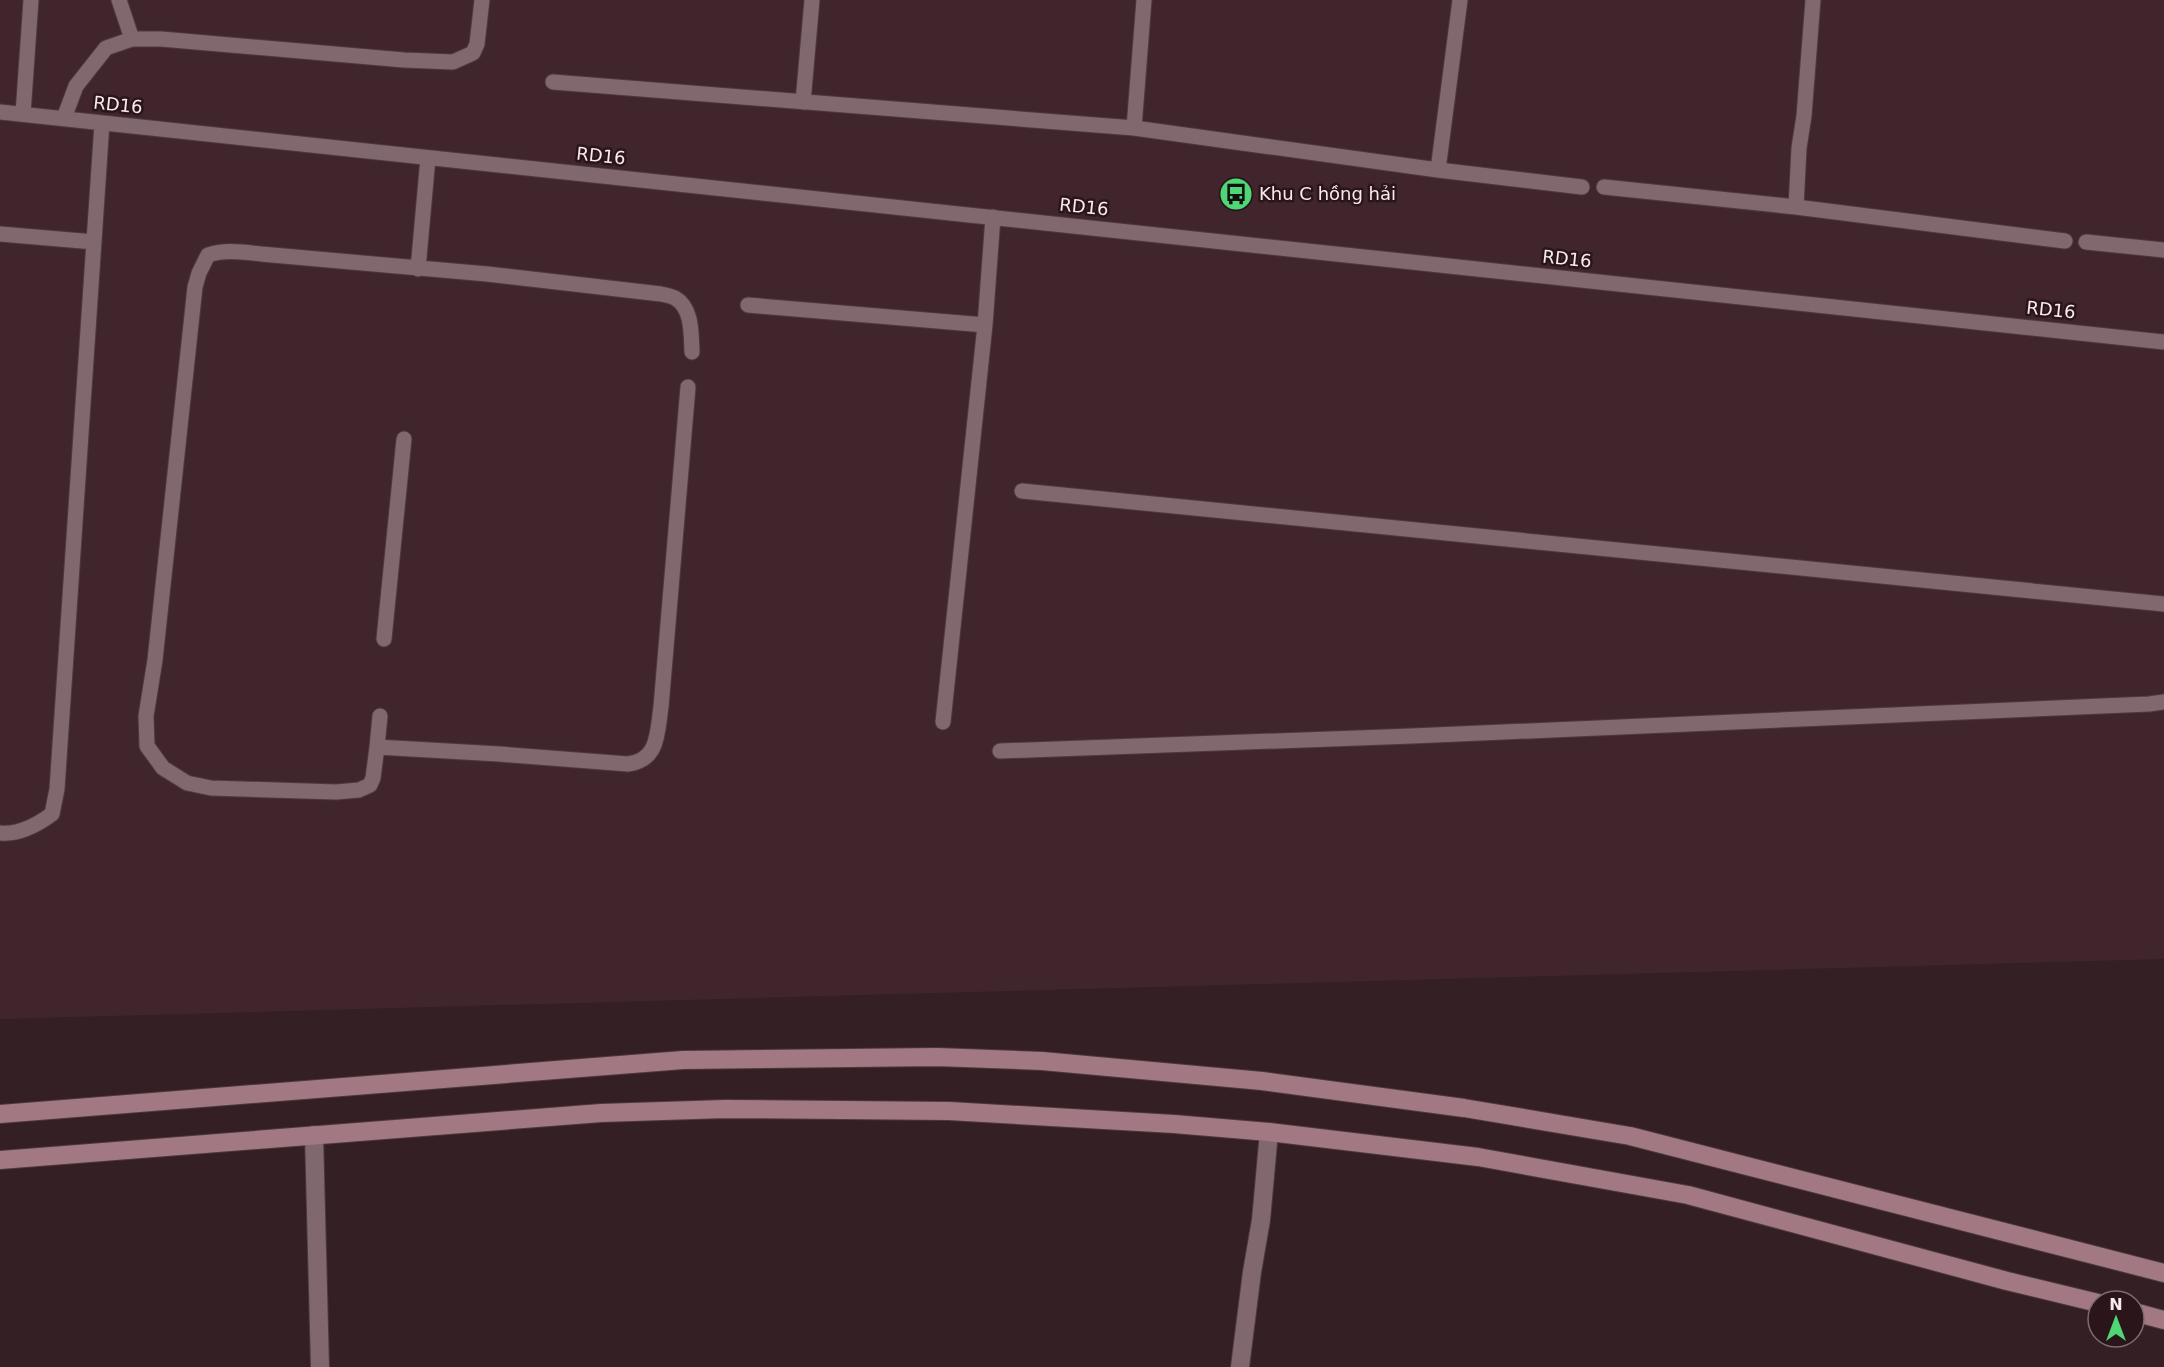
<svg xmlns="http://www.w3.org/2000/svg" width="2164" height="1367" viewBox="0 0 2164 1367" font-family="'DejaVu Sans',sans-serif">
	<style>
		.built { fill: #41252d }
		.lines { fill: none; stroke-linecap: round; stroke-linejoin: round }
		.lane-casing { stroke: #4c3a3e; stroke-width: 17 }
		.street-casing { stroke: #4c3a3e; stroke-width: 20 }
		.secondary-casing { stroke: #4c3a3e; stroke-width: 20 }
		.lane { stroke: #81686e; stroke-width: 15 }
		.street { stroke: #81686e; stroke-width: 18 }
		.secondary { stroke: #a27882; stroke-width: 18 }
		.labels { text-anchor: middle; stroke-width: 5; stroke-linejoin: round; paint-order: stroke }
		.street-label { font-size: 18px; fill: #f9eaed; stroke: #2a151b }
		.poi-label { font-size: 18px; fill: #f9eaed; stroke: #2a151b; text-anchor: start }
	</style>
	<rect width="100%" height="100%" fill="#341f24"/>
	<path class="built" d="M0 0H2164V959L0 1019Z"/>
	<g class="lines">
		<defs>
			<path id="lane" d="M119 0 132 39
				M553 82 1134 128 1438 170 1582 187
				M803 102 812 0
				M0 112 2164 342
				M23 114 31 0
				M64 118 76 86 106 48 132 39H161L404 60 453 62 473 53 477 44 482 0
				M1134 128 1144 0
				M1438 170 1460 0
				M1604 187 1796 207 1799 148 1804 116 1813 0
				M1796 207 2065 241
				M0 234 94 242
				M2086 242 2164 250
				M418 269 428 158
				M748 305 985 325
				M688 387 661 707C657 733 659 760 628 764L499 754 377 747 373 778 370 785 359 790 336 792 211 788 187 783 163 768 147 746 146 716 155 660 195 287 199 273 208 255C225 249 243 252 261 254L487 274 661 294C666 295 671 296 675 298 693 308 691 336 692 352
				M1022 491 2164 604
				M384 639 404 439
				M943 722 985 325 993 217
				M377 747 380 716
				M1000 751 1412 736 2149 704 2164 702
				M0 833C19 835 37 825 52 814L57 789 102 123"/>
			<path id="street" d="M314 1135 320 1367
				M1240 1367 1252 1272 1261 1220 1269 1132"/>
			<path id="secondary" d="M0 1114 683 1060 937 1057 1042 1061 1262 1081 1464 1108 1630 1136 2164 1273
				M0 1160 601 1113 725 1109 949 1111 1174 1124 1269 1132 1478 1157 1688 1195 2007 1281 2098 1303
				M2134 1312 2164 1320"/>
		</defs>
		<use href="#lane" class="lane-casing"/>
		<use href="#street" class="street-casing"/>
		<use href="#secondary" class="secondary-casing"/>
		<use href="#lane" class="lane"/>
		<use href="#street" class="street"/>
		<use href="#secondary" class="secondary"/>
	</g>
	<defs>
		<symbol id="bus-disc" viewBox="-11 -11 22 22"><circle r="9.5" fill="#4fd675" stroke="#2a151b"/><path d="M-5-6H5V4H4V6H2V4H-2V6H-4V4H-5ZM-3.5-4V0h7V-4ZM-3.5 1.2v1.5H-2V1.2ZM2 1.2v1.5H3.5V1.2Z" fill="#111"/></symbol>
	</defs>
	<g fill-rule="evenodd">
		<use href="#bus-disc" x="1217" y="175" width="38" height="38"/>
	</g>
	<g class="labels">
		<g class="street-label">
			<text transform="translate(118 105) rotate(6)" y="6">RD16</text>
			<text transform="translate(601 156) rotate(6)" y="6">RD16</text>
			<text transform="translate(1084 207) rotate(6)" y="6">RD16</text>
			<text transform="translate(1567 259) rotate(6)" y="6">RD16</text>
			<text transform="translate(2051 310) rotate(6)" y="6">RD16</text>
		</g>
		<g class="poi-label">
			<text x="1259" y="200">Khu C hồng hải</text>
		</g>
	</g>
	<g transform="translate(2116 1319)"><circle r="28" fill="#2a151b" stroke="#7d6a6f" stroke-width="1.5"/>
	<path d="M0-4.5L10 22L0 15L-10 22Z" fill="#4fd675"/>
	<text y="-9" font-size="16" font-weight="bold" text-anchor="middle" fill="#f9eaed">N</text>
	</g>
</svg>
